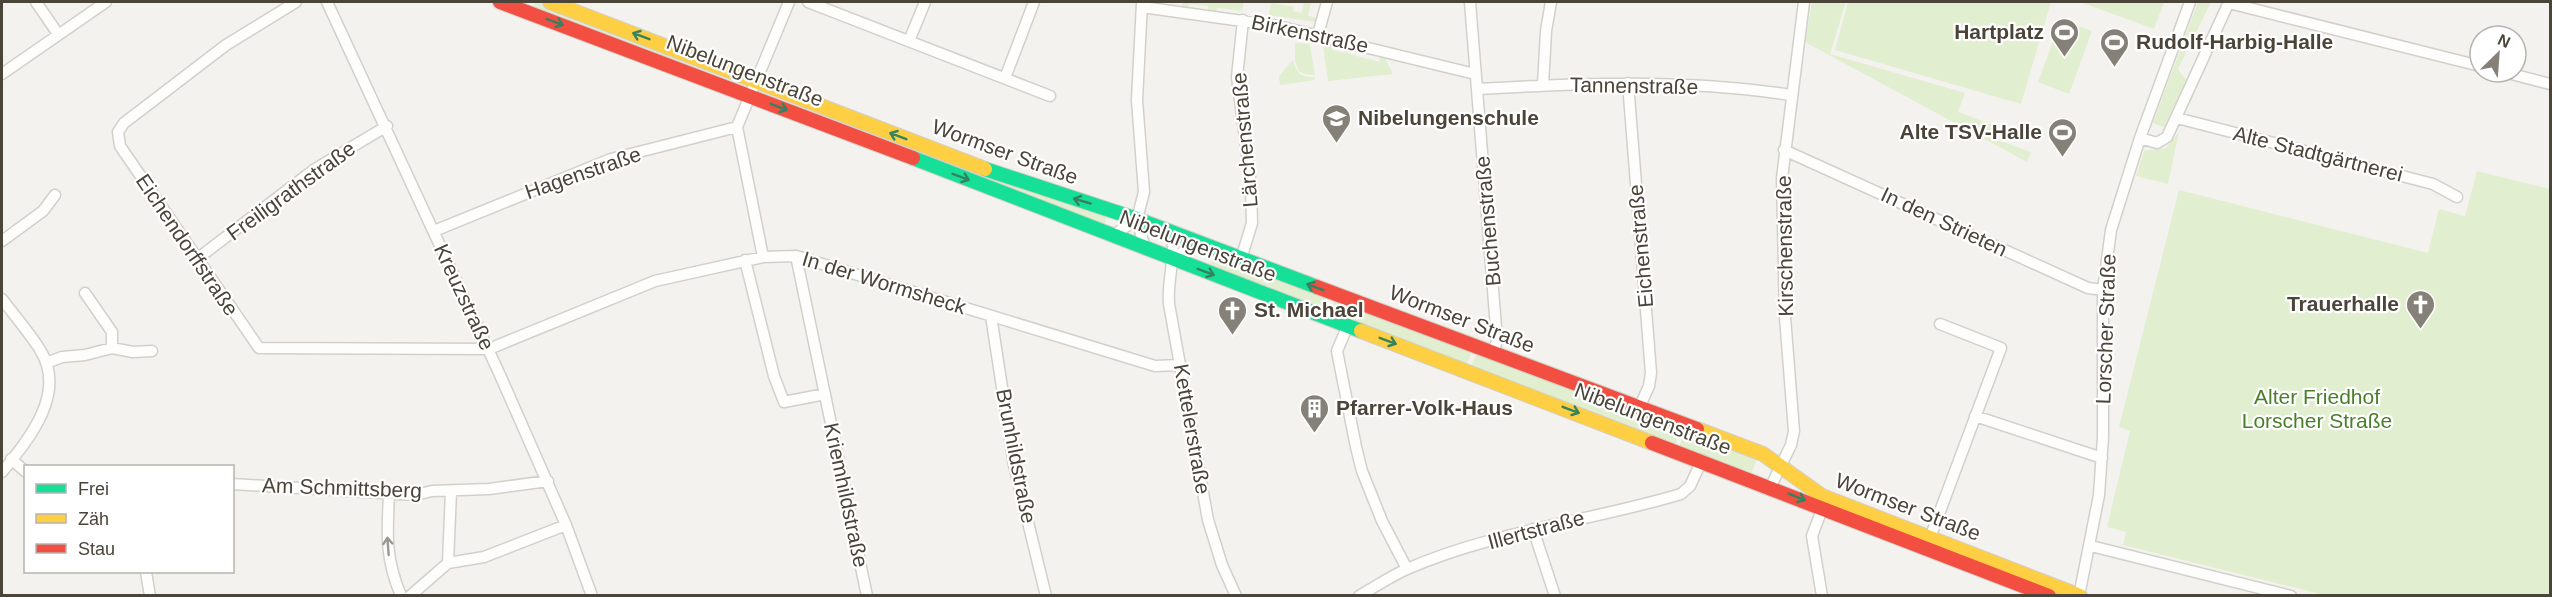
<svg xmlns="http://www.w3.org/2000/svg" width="2552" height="597" viewBox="0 0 2552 597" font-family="Arial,sans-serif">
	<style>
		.green { fill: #e1eecf }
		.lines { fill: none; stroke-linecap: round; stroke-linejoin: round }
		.street-casing { stroke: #d2d0cb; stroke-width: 13 }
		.fast-casing { stroke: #d3cfc5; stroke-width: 16 }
		.slow-casing { stroke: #d3cfc5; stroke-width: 16 }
		.jam-casing { stroke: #d3cfc5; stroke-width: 16 }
		.street { stroke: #fdfdfc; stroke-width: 10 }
		.fast { stroke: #16e098; stroke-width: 14 }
		.slow { stroke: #ffcf43; stroke-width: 14 }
		.jam { stroke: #f24e42; stroke-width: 14 }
		.oneway { stroke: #36825f }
		.oneway2 { stroke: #9b9791 }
		.labels { text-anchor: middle; stroke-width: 4.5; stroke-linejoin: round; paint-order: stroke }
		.poi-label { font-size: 21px; font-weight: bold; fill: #4b4439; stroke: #fff; text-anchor: start }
		.street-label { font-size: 21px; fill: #4b4439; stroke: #fff }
		.park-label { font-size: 21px; fill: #4a7f2a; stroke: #fff }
	</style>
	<rect width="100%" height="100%" fill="#f4f2ee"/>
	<path class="green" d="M535 2H542L727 72 724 78 695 67 670 62 532 10Z
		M1172 2H1244L1242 11 1217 8 1216 12 1208 11V6L1189 4 1188 8 1182 7V3Z
		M1304 2 1321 3H1311L1308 16 1317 18 1315 22 1269 15 1271 3 1294 7 1293 11 1302 13Z
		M1812 2H1846L1830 54 1965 93 1958 112 1993 125 1989 137 2031 152 2027 162 1805 42Z
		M1848 2H2051L2021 104 1835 50Z
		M2080 2H2164L2154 29Z
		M2198 2H2211L2178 69 2186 80 2164 127 2153 123Z
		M2061 20 2092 31 2069 94 2038 82Z
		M1308 35 1315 75 1304 74 1299 71 1295 61V43L1309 44Z
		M1322 38 1331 41 1332 50 1345 53 1344 44 1348 45 1349 54 1380 62 1379 53 1383 54 1393 74 1328 81Z
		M1293 60C1296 72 1301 78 1314 77L1315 80 1280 85 1279 76Z
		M2179 132 2168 184 2136 176 2144 151 2166 148Z
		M935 154 1108 213 1103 228 932 162Z
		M2477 171 2550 189V595H2324L2123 545 2126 532 2107 527 2130 431 2119 427 2179 190 2428 253 2439 209 2465 216Z
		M1213 257 1251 272 1280 275 1327 294 1320 312 1208 268Z
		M1336 296 1473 349 1466 367 1329 315Z
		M1478 350 1682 428 1674 447 1470 369Z
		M1686 429 1758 456 1752 472 1678 449Z"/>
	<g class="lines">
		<defs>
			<path id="street" d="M36 2 58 34
				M296 2 226 45 124 123 118 132 120 146 259 348 489 349 655 281 763 257 796 256 1155 366 1180 365
				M327 2 500 375 566 525 592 596
				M808 2 1050 96
				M1470 2 1497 340 1493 353
				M1142 3 1137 100 1144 192 1137 219 1145 249
				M2229 3 2480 66
				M1142 7 1278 26 1475 74
				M1318 34 1327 2
				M909 41 925 2
				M2504 72 2550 84
				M2 74 106 2
				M1005 78 1034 2
				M1628 83 1651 373 1649 386 1639 408
				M1543 85 1546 31 1551 2
				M1477 89C1581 83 1687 79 1791 95
				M2177 118 2433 184 2457 197
				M2140 138 2157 143 2167 137 2229 2
				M1784 150 2088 288 2103 290
				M434 231 611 159 737 127
				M1172 233C1176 258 1167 279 1169 304L1208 520 1222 565 1236 596
				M1112 236 1137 219
				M2 241 43 211 55 195
				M796 256 867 596
				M763 257 737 127 789 2
				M197 259 315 169 387 126
				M1174 259 1196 242
				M1241 259 1252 223 1251 185 1237 77 1243 20
				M745 260 774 376 784 402 825 394
				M85 293 112 332V348
				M2 299C14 315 28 331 39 348 68 392 30 438 2 472
				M991 316 1014 465 1046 596
				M1348 325 1337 351 1356 447 1362 471 1382 521 1407 569
				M46 363 62 357 85 355 112 348 133 352 152 351
				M1975 416 2102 458
				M11 459 26 472
				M232 484 415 495 432 491 489 489 548 481
				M1771 486 1791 445 1794 431 1785 317 1782 178 1804 2
				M389 494C387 535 385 557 401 596
				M1533 529 1555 596
				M1930 538 2001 348 1940 324
				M2091 546 2291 596
				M448 563 451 491
				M146 572 150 596
				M410 596 448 563 484 557 566 525
				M1359 596C1375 587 1391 576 1407 569 1494 531 1591 521 1681 494L1690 486 1702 460
				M1822 596 1812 536 1824 504
				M2079 596 2099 495 2103 437V290L2111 230 2140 138 2190 2"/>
			<path id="fast" d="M913 158 1361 331
				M985 169 1137 219 1317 287"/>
			<path id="slow" d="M550 2 985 169
				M1361 331 1652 443
				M1697 429 1763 454 1822 496 2080 596"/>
			<path id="jam" d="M500 2 913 158
				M1317 287 1697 429
				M1652 443 2049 596"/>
		</defs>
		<use href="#street" class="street-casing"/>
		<use href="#fast" class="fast-casing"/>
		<use href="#slow" class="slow-casing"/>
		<use href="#jam" class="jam-casing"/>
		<use href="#street" class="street"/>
		<use href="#fast" class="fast"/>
		<use href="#slow" class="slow"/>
		<use href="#jam" class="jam"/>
	</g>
	<defs><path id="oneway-shaft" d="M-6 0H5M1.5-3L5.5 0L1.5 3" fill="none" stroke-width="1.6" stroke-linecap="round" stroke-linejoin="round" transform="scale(1.5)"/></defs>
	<g class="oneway">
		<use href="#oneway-shaft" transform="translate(555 22) rotate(20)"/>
		<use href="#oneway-shaft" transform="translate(641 36) rotate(-159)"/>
		<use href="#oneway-shaft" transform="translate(779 107) rotate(21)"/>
		<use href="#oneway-shaft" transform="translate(898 136) rotate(-159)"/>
		<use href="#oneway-shaft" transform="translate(961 177) rotate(21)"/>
		<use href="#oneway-shaft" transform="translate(1082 201) rotate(-164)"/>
		<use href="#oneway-shaft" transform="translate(1206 272) rotate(21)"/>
		<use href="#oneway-shaft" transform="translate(1315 287) rotate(-159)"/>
		<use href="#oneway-shaft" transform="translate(1388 341) rotate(21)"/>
		<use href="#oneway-shaft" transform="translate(1571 410) rotate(21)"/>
		<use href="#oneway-shaft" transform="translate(1797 497) rotate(22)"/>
	</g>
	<use class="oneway2" href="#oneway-shaft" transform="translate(388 546) rotate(-94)"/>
	<defs>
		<symbol id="stadium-pin" viewBox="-11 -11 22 30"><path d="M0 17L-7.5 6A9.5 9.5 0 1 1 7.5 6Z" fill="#868178" stroke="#fff"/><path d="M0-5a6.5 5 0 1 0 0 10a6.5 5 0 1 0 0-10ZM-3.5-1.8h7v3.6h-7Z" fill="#fff"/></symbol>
		<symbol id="school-pin" viewBox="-11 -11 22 30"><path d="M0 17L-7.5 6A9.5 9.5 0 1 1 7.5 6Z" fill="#868178" stroke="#fff"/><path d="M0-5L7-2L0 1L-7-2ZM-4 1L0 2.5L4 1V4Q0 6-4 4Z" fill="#fff"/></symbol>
		<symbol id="church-pin" viewBox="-11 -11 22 30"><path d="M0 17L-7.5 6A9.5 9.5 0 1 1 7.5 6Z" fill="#868178" stroke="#fff"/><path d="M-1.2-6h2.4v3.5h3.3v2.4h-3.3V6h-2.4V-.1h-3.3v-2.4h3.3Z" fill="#fff"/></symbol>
		<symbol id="building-pin" viewBox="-11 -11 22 30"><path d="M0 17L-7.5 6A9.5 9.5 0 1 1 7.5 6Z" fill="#868178" stroke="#fff"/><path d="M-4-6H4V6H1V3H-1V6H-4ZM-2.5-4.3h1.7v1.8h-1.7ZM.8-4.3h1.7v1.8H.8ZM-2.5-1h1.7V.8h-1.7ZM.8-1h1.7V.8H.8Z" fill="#fff"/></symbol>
	</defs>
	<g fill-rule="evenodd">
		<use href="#stadium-pin" x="2048" y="16" width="33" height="45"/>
		<use href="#stadium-pin" x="2098" y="26" width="33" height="45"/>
		<use href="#school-pin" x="1320" y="102" width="33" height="45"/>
		<use href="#stadium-pin" x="2046" y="116" width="33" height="45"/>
		<use href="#church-pin" x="2404" y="288" width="33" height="45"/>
		<use href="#church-pin" x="1216" y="294" width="33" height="45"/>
		<use href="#building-pin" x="1298" y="392" width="33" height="45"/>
	</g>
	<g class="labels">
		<g class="poi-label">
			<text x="2044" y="39" text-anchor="end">Hartplatz</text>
			<text x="2136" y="49">Rudolf-Harbig-Halle</text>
			<text x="1358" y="125">Nibelungenschule</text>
			<text x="2042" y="139" text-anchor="end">Alte TSV-Halle</text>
			<text x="2399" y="311" text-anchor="end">Trauerhalle</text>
			<text x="1254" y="317">St. Michael</text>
			<text x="1336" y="415">Pfarrer-Volk-Haus</text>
		</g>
		<g class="street-label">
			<text transform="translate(1310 34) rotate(12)" y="7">Birkenstraße</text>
			<text transform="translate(745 71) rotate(21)" y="7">Nibelungenstraße</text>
			<text transform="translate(1634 86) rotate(1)" y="7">Tannenstraße</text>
			<text transform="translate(1245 140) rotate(-95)" y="7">Lärchenstraße</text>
			<text transform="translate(1005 152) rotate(20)" y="7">Wormser Straße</text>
			<text transform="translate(2318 154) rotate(14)" y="7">Alte Stadtgärtnerei</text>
			<text transform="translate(583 173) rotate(-19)" y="7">Hagenstraße</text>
			<text transform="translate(291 191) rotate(-36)" y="7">Freiligrathstraße</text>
			<text transform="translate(1488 221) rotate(-95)" y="7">Buchenstraße</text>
			<text transform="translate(1944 222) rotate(25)" y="7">In den Strieten</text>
			<text transform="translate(187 245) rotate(56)" y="7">Eichendorffstraße</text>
			<text transform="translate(1198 246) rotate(21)" y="7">Nibelungenstraße</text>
			<text transform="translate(1641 246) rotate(-95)" y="7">Eichenstraße</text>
			<text transform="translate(1785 246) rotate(-91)" y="7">Kirschenstraße</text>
			<text transform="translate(884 283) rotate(17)" y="7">In der Wormsheck</text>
			<text transform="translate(464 297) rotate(65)" y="7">Kreuzstraße</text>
			<text transform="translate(1462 319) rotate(21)" y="7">Wormser Straße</text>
			<text transform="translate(2106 329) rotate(-88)" y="7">Lorscher Straße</text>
			<text transform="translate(1653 419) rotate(21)" y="7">Nibelungenstraße</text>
			<text transform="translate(1192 429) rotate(80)" y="7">Kettelerstraße</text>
			<text transform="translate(1016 456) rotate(79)" y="7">Brunhildstraße</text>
			<text transform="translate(342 488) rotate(2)" y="7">Am Schmittsberg</text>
			<text transform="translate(846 495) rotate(78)" y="7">Kriemhildstraße</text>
			<text transform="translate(1908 507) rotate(21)" y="7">Wormser Straße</text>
			<text transform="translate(1536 530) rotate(-15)" y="7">Illertstraße</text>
		</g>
		<g class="park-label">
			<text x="2317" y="404">Alter Friedhof<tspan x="2317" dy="24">Lorscher Straße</tspan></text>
		</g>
	</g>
	<rect width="2552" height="597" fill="none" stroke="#4b4439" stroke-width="6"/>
	<rect x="24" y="465" width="210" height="108" fill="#ffffff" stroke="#b7b4b0" stroke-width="1.5"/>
	<rect x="36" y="484" width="30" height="9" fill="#16e098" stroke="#b7b4b0" stroke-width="1.5"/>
	<text x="78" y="495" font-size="18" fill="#4b4439">Frei</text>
	<rect x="36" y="514" width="30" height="9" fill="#ffcf43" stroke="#b7b4b0" stroke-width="1.5"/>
	<text x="78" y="525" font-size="18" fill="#4b4439">Zäh</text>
	<rect x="36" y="544" width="30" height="9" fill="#f24e42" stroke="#b7b4b0" stroke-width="1.5"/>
	<text x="78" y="555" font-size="18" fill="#4b4439">Stau</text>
	<g transform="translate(2498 54) rotate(25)"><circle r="28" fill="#ffffff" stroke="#b7b4b0" stroke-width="1.5"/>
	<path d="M0-4.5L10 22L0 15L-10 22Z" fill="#868178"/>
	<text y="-9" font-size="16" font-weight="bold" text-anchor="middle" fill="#4b4439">N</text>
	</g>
</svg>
